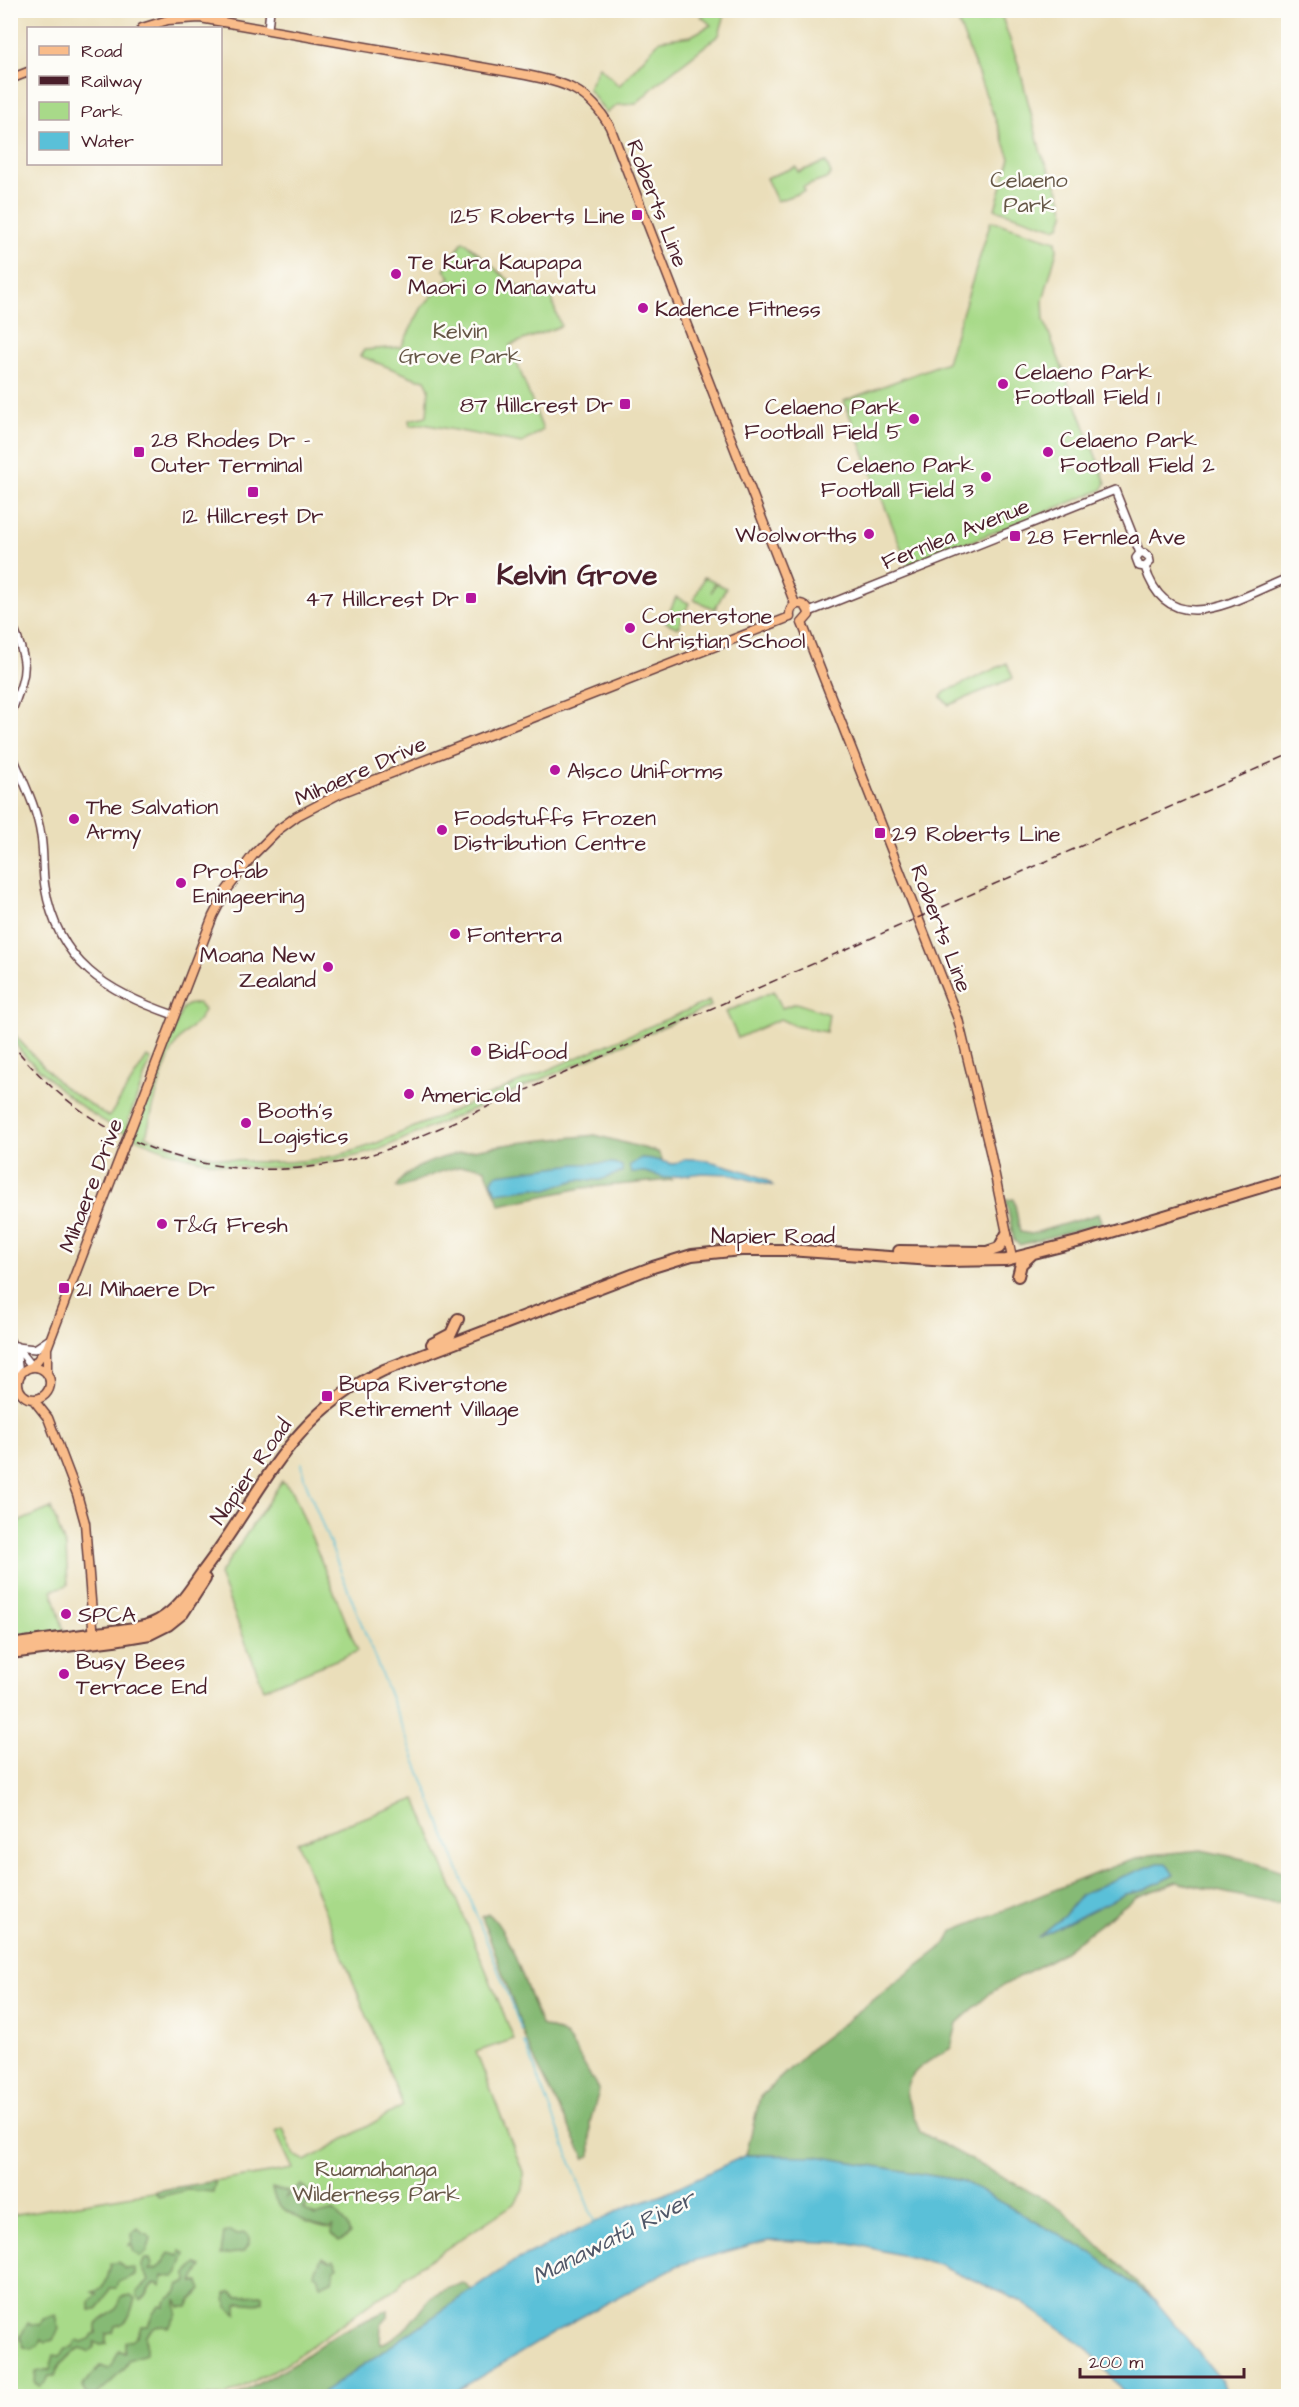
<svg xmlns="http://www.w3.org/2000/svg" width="1299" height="2407" viewBox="0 0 1299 2407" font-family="'Architects Daughter',sans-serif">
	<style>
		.green { fill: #a8da89; stroke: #797c5a; stroke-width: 1.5 }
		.forest { fill: #86ba75; stroke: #686c50; stroke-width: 1.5; fill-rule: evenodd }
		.water { fill: #5ac0d8; stroke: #527082; stroke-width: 1.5 }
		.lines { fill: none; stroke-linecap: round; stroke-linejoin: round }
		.stream { stroke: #5ac0d8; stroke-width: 1.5 }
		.minor-casing { stroke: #623c40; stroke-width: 10 }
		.major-casing { stroke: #623c40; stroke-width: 11 }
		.highway-casing { stroke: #623c40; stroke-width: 14 }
		.minor { stroke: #fff; stroke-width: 7 }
		.major { stroke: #f9bc8a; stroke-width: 8 }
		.highway { stroke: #f9bc8a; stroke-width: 10 }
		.rail { stroke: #4a1f2b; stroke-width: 1.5; stroke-dasharray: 9 4.5; stroke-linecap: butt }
		.major-bridge-casing { stroke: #623c40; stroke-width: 11; stroke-linecap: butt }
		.major-bridge { stroke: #f9bc8a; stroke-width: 8 }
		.poi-dot { fill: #b5179e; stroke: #fdfcf7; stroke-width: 2 }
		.labels { text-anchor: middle; stroke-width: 5; stroke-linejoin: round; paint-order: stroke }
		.park-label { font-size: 22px; fill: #665747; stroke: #fdfcf7 }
		.street-label { font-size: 22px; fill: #4a1f2b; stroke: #fdfcf7 }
		.poi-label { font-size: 22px; fill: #4a1f2b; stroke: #fdfcf7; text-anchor: start }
		.water-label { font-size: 24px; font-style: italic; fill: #505768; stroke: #fdfcf7 }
		.district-label { font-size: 28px; font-weight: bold; fill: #4a1f2b; stroke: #fdfcf7 }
	</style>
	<rect width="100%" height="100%" fill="#fdfcf7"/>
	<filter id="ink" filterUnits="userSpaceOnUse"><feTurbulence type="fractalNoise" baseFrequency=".0167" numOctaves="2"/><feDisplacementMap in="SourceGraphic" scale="12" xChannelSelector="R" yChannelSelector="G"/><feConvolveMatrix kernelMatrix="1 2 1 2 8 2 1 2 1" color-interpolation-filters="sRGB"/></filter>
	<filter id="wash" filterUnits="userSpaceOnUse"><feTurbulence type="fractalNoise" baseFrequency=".008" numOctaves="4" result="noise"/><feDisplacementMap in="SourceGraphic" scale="24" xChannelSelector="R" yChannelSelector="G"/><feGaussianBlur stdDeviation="1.35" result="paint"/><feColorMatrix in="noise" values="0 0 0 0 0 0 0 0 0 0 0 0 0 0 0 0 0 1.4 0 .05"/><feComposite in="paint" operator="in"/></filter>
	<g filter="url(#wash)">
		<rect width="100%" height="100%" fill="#eadeba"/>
		<path class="green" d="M704 11H726L719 35 659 82 636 104 618 105 606 113 588 89 599 66 619 86 660 40 691 36 711 25 701 16Z
			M954 11H1000L1019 66 1041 153 1059 191 1065 212 1060 226 1054 228 995 209 1010 158Z
			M826 162 831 174 826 179 803 187 805 191 777 201 766 178 796 167 798 172Z
			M991 221 1056 241 1057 250 1043 300 1044 320 1106 483 1102 490 908 566 844 401 947 362Z
			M463 241C492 260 512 299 551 289L554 307 561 326 510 345 543 430 522 443 423 424 410 426 409 420 427 416 429 388 425 380 415 378 360 356 364 350 401 347 422 307 450 277 444 270Z
			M704 577 715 582 711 593 716 583 726 588 715 609 694 600Z
			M676 597 689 603 678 628 665 622Z
			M1007 663 1013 678 949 705 941 697 945 692Z
			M774 991 782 1008 796 1003 829 1014 826 1032 795 1026 780 1019 738 1038 726 1012Z
			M709 1001 711 1006 378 1150C347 1159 316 1165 284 1167 200 1173 106 1136 47 1077 34 1064 11 1047 10 1027L18 1039 61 1085 109 1117 147 1057 151 1059 127 1124 137 1128 182 1009 187 1005 198 1003 204 1010C200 1024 182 1032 175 1046 160 1073 154 1106 146 1136 219 1167 303 1172 377 1143Z
			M282 1481 293 1492 358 1651 264 1689 219 1575Z
			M51 1508 66 1548 68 1585 52 1590 64 1631 11 1638V1525Z
			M416 1799 514 2039 476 2052 523 2172V2189L515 2203 420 2266 405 2277 398 2288 378 2298 287 2363 226 2396H11V2215L293 2169 275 2131 283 2128 294 2155 306 2161 403 2106 297 1842Z"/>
		<path class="forest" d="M595 1135 658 1152 672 1180 582 1188 500 1205 485 1169C464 1158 420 1180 400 1188L396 1187C416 1146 552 1140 595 1135Z
			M1014 1199 1020 1232 1031 1234 1098 1214 1102 1223 1020 1245 1014 1241 1006 1200Z
			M1201 1850 1248 1860 1288 1873V1897L1276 1904 1177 1882 1136 1897 1059 1955 993 1991 957 2023 951 2048C934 2058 901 2073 907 2097 910 2108 916 2120 920 2132L1062 2209 1154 2299 1093 2254 963 2181 816 2156 746 2155 760 2097 816 2044 945 1945 954 1930 1117 1865 1149 1855ZM1174 1875 1141 1891 1125 1894 1040 1935 1064 1916 1081 1895 1108 1882Z
			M489 1914C511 1933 529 1997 541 2025 548 2028 557 2030 563 2034 573 2041 591 2079 599 2091L590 2122 591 2155 585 2159 531 2053 482 1917Z
			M216 2181 213 2192 187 2190 159 2197 154 2191Z
			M301 2185 311 2193 309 2202 303 2209 315 2216 334 2211 347 2225 350 2234 339 2241 332 2234 333 2226 330 2228C315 2226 286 2215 277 2202 274 2199 273 2192 272 2188L288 2192 286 2197Z
			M138 2228 143 2234H147L151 2239 147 2252 140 2257 133 2251V2246L129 2245 132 2242 131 2234Z
			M231 2231 237 2235 243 2233 249 2237V2244L244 2252 221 2255 224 2233Z
			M180 2250 185 2253 179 2272 175 2277 163 2276 161 2286 156 2283C147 2288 148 2298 140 2300L137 2296V2292L149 2281C147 2272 137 2269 145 2259H150L152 2265 150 2270C161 2270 163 2261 169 2253L179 2256Z
			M322 2257 329 2261 334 2260 338 2266 334 2270 332 2281 320 2285 317 2275 314 2274Z
			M118 2262 125 2269 135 2268V2275L119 2282 117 2288H110C108 2294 101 2306 97 2310H90V2302L98 2294 93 2292C108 2287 107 2278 111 2264Z
			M197 2264 202 2266 193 2282H199L202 2290 191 2300 188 2307H180L176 2299 177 2314 169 2327C158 2325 154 2326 146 2335V2354L128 2360C123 2374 107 2384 97 2395H86L83 2388 84 2383 101 2366 108 2369 112 2366 119 2350 125 2353V2342C136 2342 138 2335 141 2326H148L154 2311 160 2306 165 2307V2302L176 2293 179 2285 187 2281V2274Z
			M463 2283 472 2290 318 2396H236L293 2364 336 2334 388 2310V2317L381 2325 380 2344C409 2334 413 2315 433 2296 440 2290 454 2287 463 2283Z
			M231 2292 238 2296 263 2295V2302C255 2307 245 2300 237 2304V2314L227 2307 226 2294Z
			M131 2295 135 2299C130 2312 131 2323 115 2326L113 2333 106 2334V2344L100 2345 95 2342 94 2347 88 2352 81 2349C70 2353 58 2365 55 2376H49L46 2382 40 2386 35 2383 36 2372 50 2369 54 2355 60 2356 66 2348 74 2347 75 2342 78 2340 82 2342 90 2339 93 2334H96V2325C105 2315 119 2313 121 2297Z
			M56 2315 59 2329 53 2340 46 2342 42 2339 39 2345 32 2349 24 2347 20 2337 28 2323 40 2325 43 2319Z"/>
		<path class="water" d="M641 1158C653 1158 662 1162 673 1164 678 1164 682 1160 686 1159 701 1157 765 1174 773 1186L729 1174 702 1173 665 1178 645 1172H631L629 1166Z
			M614 1163 622 1166V1172L600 1180H576L547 1189 534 1188 497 1193 492 1182 493 1178 498 1174 576 1164Z
			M1158 1863H1166L1174 1875 1141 1891 1125 1894 1037 1938 1064 1916 1081 1895 1108 1882Z
			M746 2155 816 2156 963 2181 1093 2254 1154 2299 1222 2381 1228 2396H1127L1087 2348 1020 2301 938 2264 850 2243 768 2240 679 2265 579 2318 448 2396H318L513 2262 626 2207 663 2194Z"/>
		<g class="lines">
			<path class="stream" d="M302 1463 304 1478 522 2031
				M525 2043 595 2224"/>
		</g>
	</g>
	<g filter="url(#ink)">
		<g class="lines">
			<defs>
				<path id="minor" d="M268 29 270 10
					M1140 553H1144L1149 557 1150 562 1145 567
					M1140 553 1136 558 1139 566 1145 567
					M1145 567C1169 644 1238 598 1288 578
					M809 612 1115 490 1140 553
					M10 619C30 669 28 667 10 716
					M10 750C21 777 37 807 41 836 44 853 42 870 45 887 58 963 107 992 174 1015
					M10 1340 17 1357 19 1375
					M16 1346 32 1366
					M17 1347 35 1349 50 1339"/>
				<path id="major" d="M142 28 168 20 200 18 526 75C565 83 589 89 610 127L795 604
					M10 79 28 72
					M790 617C788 601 808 599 809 615L802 623
					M802 623 958 1019 990 1151 1012 1258
					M132 1126 213 916 226 891 254 854 278 830 297 816 341 793 790 617
					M47 1348V1373
					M33 1366 47 1348 123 1149
					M18 1383a16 16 0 1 1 32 0a16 16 0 1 1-32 0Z
					M33 1399 48 1418 77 1494 85 1523 94 1639"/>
				<path id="highway" d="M899 1251 987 1252 999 1248 1006 1235
					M1018 1276 1021 1264 1033 1253
					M432 1344 451 1334 458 1319
					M10 1645C42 1640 74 1636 105 1632 123 1629 143 1629 159 1620 179 1609 191 1588 204 1570 263 1492 289 1415 384 1370L653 1267 692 1255 741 1250H788L947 1261 1006 1260 1081 1241 1288 1179
					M10 1653 114 1640 150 1634 168 1625 183 1613 205 1579"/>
			</defs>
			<use href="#minor" class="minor-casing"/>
			<use href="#major" class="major-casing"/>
			<use href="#highway" class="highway-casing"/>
			<use href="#minor" class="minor"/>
			<use href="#major" class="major"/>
			<use href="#highway" class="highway"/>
			<path class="rail" d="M10 1041C107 1169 266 1199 410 1141L1288 755"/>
			<defs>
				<path id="major-bridge" d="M123 1149 132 1126"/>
			</defs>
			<use href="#major-bridge" class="major-bridge-casing"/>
			<use href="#major-bridge" class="major-bridge"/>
		</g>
	</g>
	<g class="poi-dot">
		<rect x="631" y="209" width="12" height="12" rx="3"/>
		<circle cx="396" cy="274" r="6"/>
		<circle cx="643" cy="308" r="6"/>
		<circle cx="1003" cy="384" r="6"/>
		<rect x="619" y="398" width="12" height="12" rx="3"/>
		<circle cx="914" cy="419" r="6"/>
		<rect x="133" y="446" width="12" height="12" rx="3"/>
		<circle cx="1048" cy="452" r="6"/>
		<circle cx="986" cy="477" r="6"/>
		<rect x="247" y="486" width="12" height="12" rx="3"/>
		<circle cx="869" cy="534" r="6"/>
		<rect x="1009" y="530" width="12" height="12" rx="3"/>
		<rect x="465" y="592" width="12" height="12" rx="3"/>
		<circle cx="630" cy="628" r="6"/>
		<circle cx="555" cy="770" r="6"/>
		<circle cx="74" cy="819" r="6"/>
		<circle cx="442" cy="830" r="6"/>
		<rect x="874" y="827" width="12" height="12" rx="3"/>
		<circle cx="181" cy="883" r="6"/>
		<circle cx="455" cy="934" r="6"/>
		<circle cx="328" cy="967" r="6"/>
		<circle cx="476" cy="1051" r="6"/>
		<circle cx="409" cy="1094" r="6"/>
		<circle cx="246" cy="1123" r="6"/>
		<circle cx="162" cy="1224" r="6"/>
		<rect x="58" y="1282" width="12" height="12" rx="3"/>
		<rect x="321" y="1390" width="12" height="12" rx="3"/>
		<circle cx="66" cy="1614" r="6"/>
		<circle cx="64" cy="1674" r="6"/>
	</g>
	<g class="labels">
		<g class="park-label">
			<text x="1029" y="187">Celaeno<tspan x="1029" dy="25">Park</tspan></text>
			<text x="460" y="338">Kelvin<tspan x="460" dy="25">Grove Park</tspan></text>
			<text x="376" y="2176">Ruamahanga<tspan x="376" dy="25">Wilderness Park</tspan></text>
		</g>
		<g class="street-label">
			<text transform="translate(658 203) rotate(69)" y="8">Roberts Line</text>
			<text transform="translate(955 533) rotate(-22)" y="8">Fernlea Avenue</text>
			<text transform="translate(360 770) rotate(-24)" y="8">Mihaere Drive</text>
			<text transform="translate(942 928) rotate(69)" y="8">Roberts Line</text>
			<text transform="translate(90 1185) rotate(-69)" y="8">Mihaere Drive</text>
			<text x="773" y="1243">Napier Road</text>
			<text transform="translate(250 1471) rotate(-55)" y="8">Napier Road</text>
		</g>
		<g class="poi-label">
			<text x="625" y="223" text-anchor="end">125 Roberts Line</text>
			<text x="408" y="269">Te Kura Kaupapa<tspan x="408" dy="25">Maori o Manawatu</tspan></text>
			<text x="655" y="316">Kadence Fitness</text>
			<text x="1015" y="379">Celaeno Park<tspan x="1015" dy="25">Football Field 1</tspan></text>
			<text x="613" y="412" text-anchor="end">87 Hillcrest Dr</text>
			<text x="902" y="414" text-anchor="end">Celaeno Park<tspan x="902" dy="25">Football Field 5</tspan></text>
			<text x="151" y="447">28 Rhodes Dr -<tspan x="151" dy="25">Outer Terminal</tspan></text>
			<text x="1060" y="447">Celaeno Park<tspan x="1060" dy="25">Football Field 2</tspan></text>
			<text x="974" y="472" text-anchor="end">Celaeno Park<tspan x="974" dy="25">Football Field 3</tspan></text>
			<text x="253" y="523" text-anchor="middle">12 Hillcrest Dr</text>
			<text x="857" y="542" text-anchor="end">Woolworths</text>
			<text x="1027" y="544">28 Fernlea Ave</text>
			<text x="459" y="606" text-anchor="end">47 Hillcrest Dr</text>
			<text x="642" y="623">Cornerstone<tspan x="642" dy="25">Christian School</tspan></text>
			<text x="567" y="778">Alsco Uniforms</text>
			<text x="86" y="814">The Salvation<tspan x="86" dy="25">Army</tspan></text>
			<text x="454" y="825">Foodstuffs Frozen<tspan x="454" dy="25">Distribution Centre</tspan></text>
			<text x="892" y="841">29 Roberts Line</text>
			<text x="193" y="878">Profab<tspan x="193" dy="25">Eningeering</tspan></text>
			<text x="467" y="942">Fonterra</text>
			<text x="316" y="962" text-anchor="end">Moana New<tspan x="316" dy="25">Zealand</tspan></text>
			<text x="488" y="1059">Bidfood</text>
			<text x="421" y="1102">Americold</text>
			<text x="258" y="1118">Booth's<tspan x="258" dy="25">Logistics</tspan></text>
			<text x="174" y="1232">T&amp;G Fresh</text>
			<text x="76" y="1296">21 Mihaere Dr</text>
			<text x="339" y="1391">Bupa Riverstone<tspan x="339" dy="25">Retirement Village</tspan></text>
			<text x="78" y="1622">SPCA</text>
			<text x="76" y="1669">Busy Bees<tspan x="76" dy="25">Terrace End</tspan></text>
		</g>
		<g class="water-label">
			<text transform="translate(613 2237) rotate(-27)" y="8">Manawatū River</text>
		</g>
		<g class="district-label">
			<text x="577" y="584">Kelvin Grove</text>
		</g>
	</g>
	<rect width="1299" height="2407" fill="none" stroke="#fdfcf7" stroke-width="36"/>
	<rect x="27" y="27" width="195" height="138" fill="#fdfcf7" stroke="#b5a4a5" stroke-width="1.5"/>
	<rect x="39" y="46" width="30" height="9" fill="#f9bc8a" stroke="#b5a4a5" stroke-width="1.5"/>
	<text x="81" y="57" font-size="18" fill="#4a1f2b">Road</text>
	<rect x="39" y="76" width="30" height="9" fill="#4a1f2b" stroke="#b5a4a5" stroke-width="1.5"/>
	<text x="81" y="87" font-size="18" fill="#4a1f2b">Railway</text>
	<rect x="39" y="102" width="30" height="18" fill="#a8da89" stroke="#b5a4a5" stroke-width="1.5"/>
	<text x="81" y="117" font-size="18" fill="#4a1f2b">Park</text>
	<rect x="39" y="132" width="30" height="18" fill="#5ac0d8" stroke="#b5a4a5" stroke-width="1.5"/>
	<text x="81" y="147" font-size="18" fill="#4a1f2b">Water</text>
	<path d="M1080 2368v9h164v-9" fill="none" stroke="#4a1f2b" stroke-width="3"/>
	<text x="1089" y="2368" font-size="18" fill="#4a1f2b" stroke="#fdfcf7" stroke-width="4.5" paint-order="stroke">200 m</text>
</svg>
